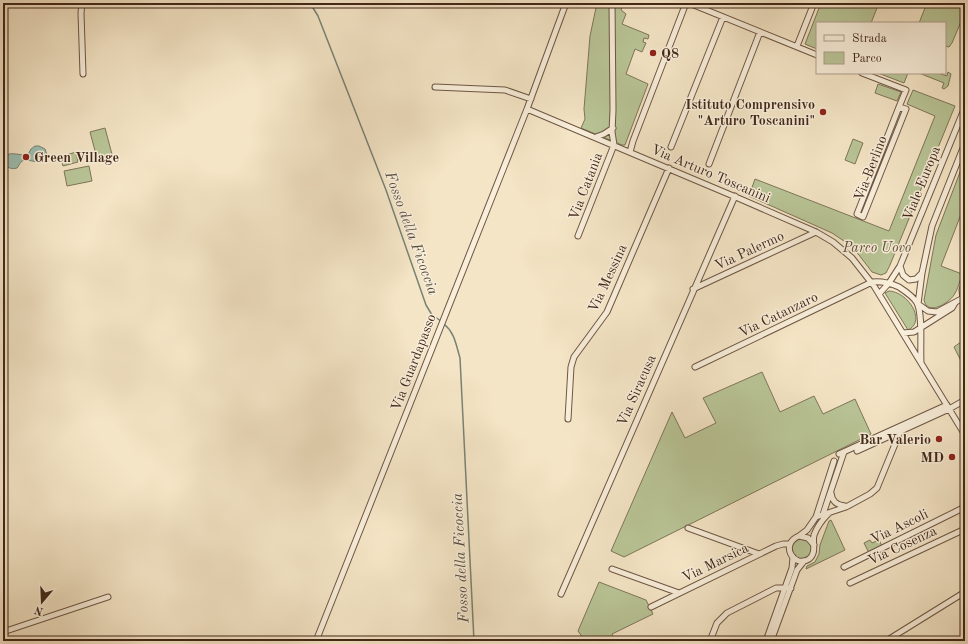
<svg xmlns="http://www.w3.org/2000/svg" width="968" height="644" viewBox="0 0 968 644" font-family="'Old Standard TT',serif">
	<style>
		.green { fill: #b9c597; stroke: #7e7658 }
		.water { fill: #9cbfb2; stroke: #788275 }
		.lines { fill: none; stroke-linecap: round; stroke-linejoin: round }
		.stream { stroke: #788275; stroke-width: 1.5 }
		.minor-casing { stroke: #6e5644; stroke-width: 7 }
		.minor { stroke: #f8eeda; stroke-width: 5 }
		.poi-dot { fill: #8f2418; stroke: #f8eeda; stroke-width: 1.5 }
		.labels { text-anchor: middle; stroke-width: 3; stroke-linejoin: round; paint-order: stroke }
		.poi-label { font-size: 14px; font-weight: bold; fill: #422719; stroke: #f8eeda; text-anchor: end }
		.street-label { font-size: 14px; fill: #422719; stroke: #f8eeda }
		.park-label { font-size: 14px; font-style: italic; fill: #604e38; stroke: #f8eeda }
		.water-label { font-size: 15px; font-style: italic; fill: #584d3f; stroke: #f8eeda }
	</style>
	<rect width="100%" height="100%" fill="#f4e5c6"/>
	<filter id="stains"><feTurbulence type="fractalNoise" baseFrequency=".005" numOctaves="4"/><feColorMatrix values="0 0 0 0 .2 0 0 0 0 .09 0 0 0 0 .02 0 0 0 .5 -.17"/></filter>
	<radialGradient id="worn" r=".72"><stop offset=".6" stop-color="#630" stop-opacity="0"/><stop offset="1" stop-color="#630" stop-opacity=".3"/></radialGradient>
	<path class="green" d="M597 3H623L621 10 626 14 622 24 649 35 648 39 644 38 643 42 646 43 642 52 635 49 626 74 648 84 625 145H622L581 128 585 119 584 109 590 36Z
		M821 3H879L871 23H817V49L805 44Z
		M927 3H954L965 7V12L952 43 949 47 945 46V23H919Z
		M948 72 951 74 948 86 944 89 942 88 944 83 919 73H938L947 76Z
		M878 73H908L904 83Z
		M878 84 901 92 897 101 875 93Z
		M913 90 955 106 890 265 886 273 881 275 872 272 859 255 847 243 832 233 749 196 755 179 889 231 935 116 907 104Z
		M105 128 113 158 98 162 90 132Z
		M853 139 863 143 855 164 845 160Z
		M76 152 78 162 63 166 60 157Z
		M965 159V204L941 266 962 274C960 281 958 289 954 295 948 304 927 316 924 300L936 235Z
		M89 166 92 181 67 186 64 171Z
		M889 291C908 292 927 321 908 330L885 293Z
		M965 339V369L954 347Z
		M762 372 780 412 814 396 823 414 855 399 871 434 624 557 611 551 672 412 685 438 716 423 703 398Z
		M831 520 845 550 806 569 807 566 815 562 819 554 820 545 829 521Z
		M792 549a10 10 0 1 1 20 0a10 10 0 1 1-20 0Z
		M870 540 872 543 879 540 882 546 869 553 864 543Z
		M599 582 646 600 653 614 612 634 615 641H585L578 631Z"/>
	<path class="water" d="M35 146H39L45 149 47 155 43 161C36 164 25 157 21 162 19 164 19 166 17 168 11 170 4 167 5 160L9 154C12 153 24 155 27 156L31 149Z"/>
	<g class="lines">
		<path class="stream" d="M310 3 318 16 386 190 426 305 432 315 441 321
			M444 324C455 333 456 345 460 358L474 641"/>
		<defs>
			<path id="minor" d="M82 3 81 13 83 74
				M689 3 817 55
				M634 4 635 3
				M797 46 814 3
				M862 73 906 90 899 107
				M435 87 505 90 531 99
				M899 107 906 109 863 217 857 214Z
				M527 109 738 198 816 232 833 242 852 258 874 286 965 435
				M596 137 604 134 613 128
				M671 147 723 17
				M630 152 633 141 686 3
				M709 164 760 32
				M578 236 614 145 612 132 613 110 612 3
				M900 266 903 275 909 280 916 279 922 273
				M693 289 816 232
				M879 294 889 283 900 266 965 107
				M963 298 962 290 965 281
				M918 304 922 273 932 226 965 143
				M918 304 928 311 937 312 965 297
				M903 333 914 332 952 308 955 303
				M695 367 872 282C881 281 890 283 899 287 905 291 914 297 917 303 923 314 920 347 921 362
				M568 419 571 367 574 357 607 312 669 168
				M857 451 949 409 965 400
				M839 454 947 405
				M831 493C832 501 836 505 845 506
				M823 514 844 452
				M816 517 834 461
				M688 528 759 554
				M799 536 807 530 816 517 846 507 870 494 877 488 900 432
				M814 545 808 538 799 536C779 544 794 569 809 559 817 553 812 543 814 535 817 527 822 520 828 514
				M844 567 965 507
				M612 569 679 593
				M850 583 965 529
				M561 594 735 196
				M651 607 776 546 783 544H790
				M3 632 108 597
				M316 641 527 109 566 3
				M710 641 717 623 727 613 776 588H791
				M766 641 792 568 793 557
				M771 641 797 570 804 561
				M886 641 965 592"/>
		</defs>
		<use href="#minor" class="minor-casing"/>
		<use href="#minor" class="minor"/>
	</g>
	<g class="poi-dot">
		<circle cx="653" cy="53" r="4"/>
		<circle cx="823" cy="112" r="4"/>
		<circle cx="26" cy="157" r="4"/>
		<circle cx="939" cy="439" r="4"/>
		<circle cx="952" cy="457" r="4"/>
	</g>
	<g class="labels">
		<g class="poi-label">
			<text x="661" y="58" text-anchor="start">Q8</text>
			<text x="815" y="109">Istituto Comprensivo<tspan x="815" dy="16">"Arturo Toscanini"</tspan></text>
			<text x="34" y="162" text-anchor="start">Green Village</text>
			<text x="931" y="444">Bar Valerio</text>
			<text x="944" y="462">MD</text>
		</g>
		<g class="street-label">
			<text transform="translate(870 168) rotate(-69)" y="5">Via Berlino</text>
			<text transform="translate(711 173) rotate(23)" y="5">Via Arturo Toscanini</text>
			<text transform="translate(921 183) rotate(-68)" y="5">Viale Europa</text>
			<text transform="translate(585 186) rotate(-69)" y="5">Via Catania</text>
			<text transform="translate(749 250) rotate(-25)" y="5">Via Palermo</text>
			<text transform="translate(607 278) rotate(-65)" y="5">Via Messina</text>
			<text transform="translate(778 314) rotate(-26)" y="5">Via Catanzaro</text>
			<text transform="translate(413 362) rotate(-69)" y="5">Via Guardapasso</text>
			<text transform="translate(636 390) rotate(-66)" y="5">Via Siracusa</text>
			<text transform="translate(899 526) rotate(-26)" y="5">Via Ascoli</text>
			<text transform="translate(902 545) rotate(-25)" y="5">Via Cosenza</text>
			<text transform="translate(715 562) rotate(-26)" y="5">Via Marsica</text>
		</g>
		<g class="park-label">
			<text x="877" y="252">Parco Uovo</text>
		</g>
		<g class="water-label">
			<text transform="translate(412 233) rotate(70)" y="5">Fosso della Ficoccia</text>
			<text transform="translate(460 558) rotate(-93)" y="5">Fosso della Ficoccia</text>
		</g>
	</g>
	<rect width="968" height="644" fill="none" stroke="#f4e5c6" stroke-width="16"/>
	<rect x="4" y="4" width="960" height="636" fill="none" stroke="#422719" stroke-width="2"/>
	<rect x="8" y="8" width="952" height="628" fill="none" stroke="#422719"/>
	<rect x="816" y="22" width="130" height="52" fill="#f8eeda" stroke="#af9e8d"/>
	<rect x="824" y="35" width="20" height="6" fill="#f8eeda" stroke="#af9e8d"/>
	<text x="852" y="42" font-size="12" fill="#422719">Strada</text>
	<rect x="824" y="52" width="20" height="12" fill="#b9c597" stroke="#af9e8d"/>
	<text x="852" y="62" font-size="12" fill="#422719">Parco</text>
	<g transform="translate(42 602) rotate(199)" stroke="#f8eeda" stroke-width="3" paint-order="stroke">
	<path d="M0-3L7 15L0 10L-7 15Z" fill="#422719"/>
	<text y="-6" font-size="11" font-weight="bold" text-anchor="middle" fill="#422719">N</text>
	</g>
	<rect width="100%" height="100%" filter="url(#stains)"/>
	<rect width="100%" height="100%" fill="url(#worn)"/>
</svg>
